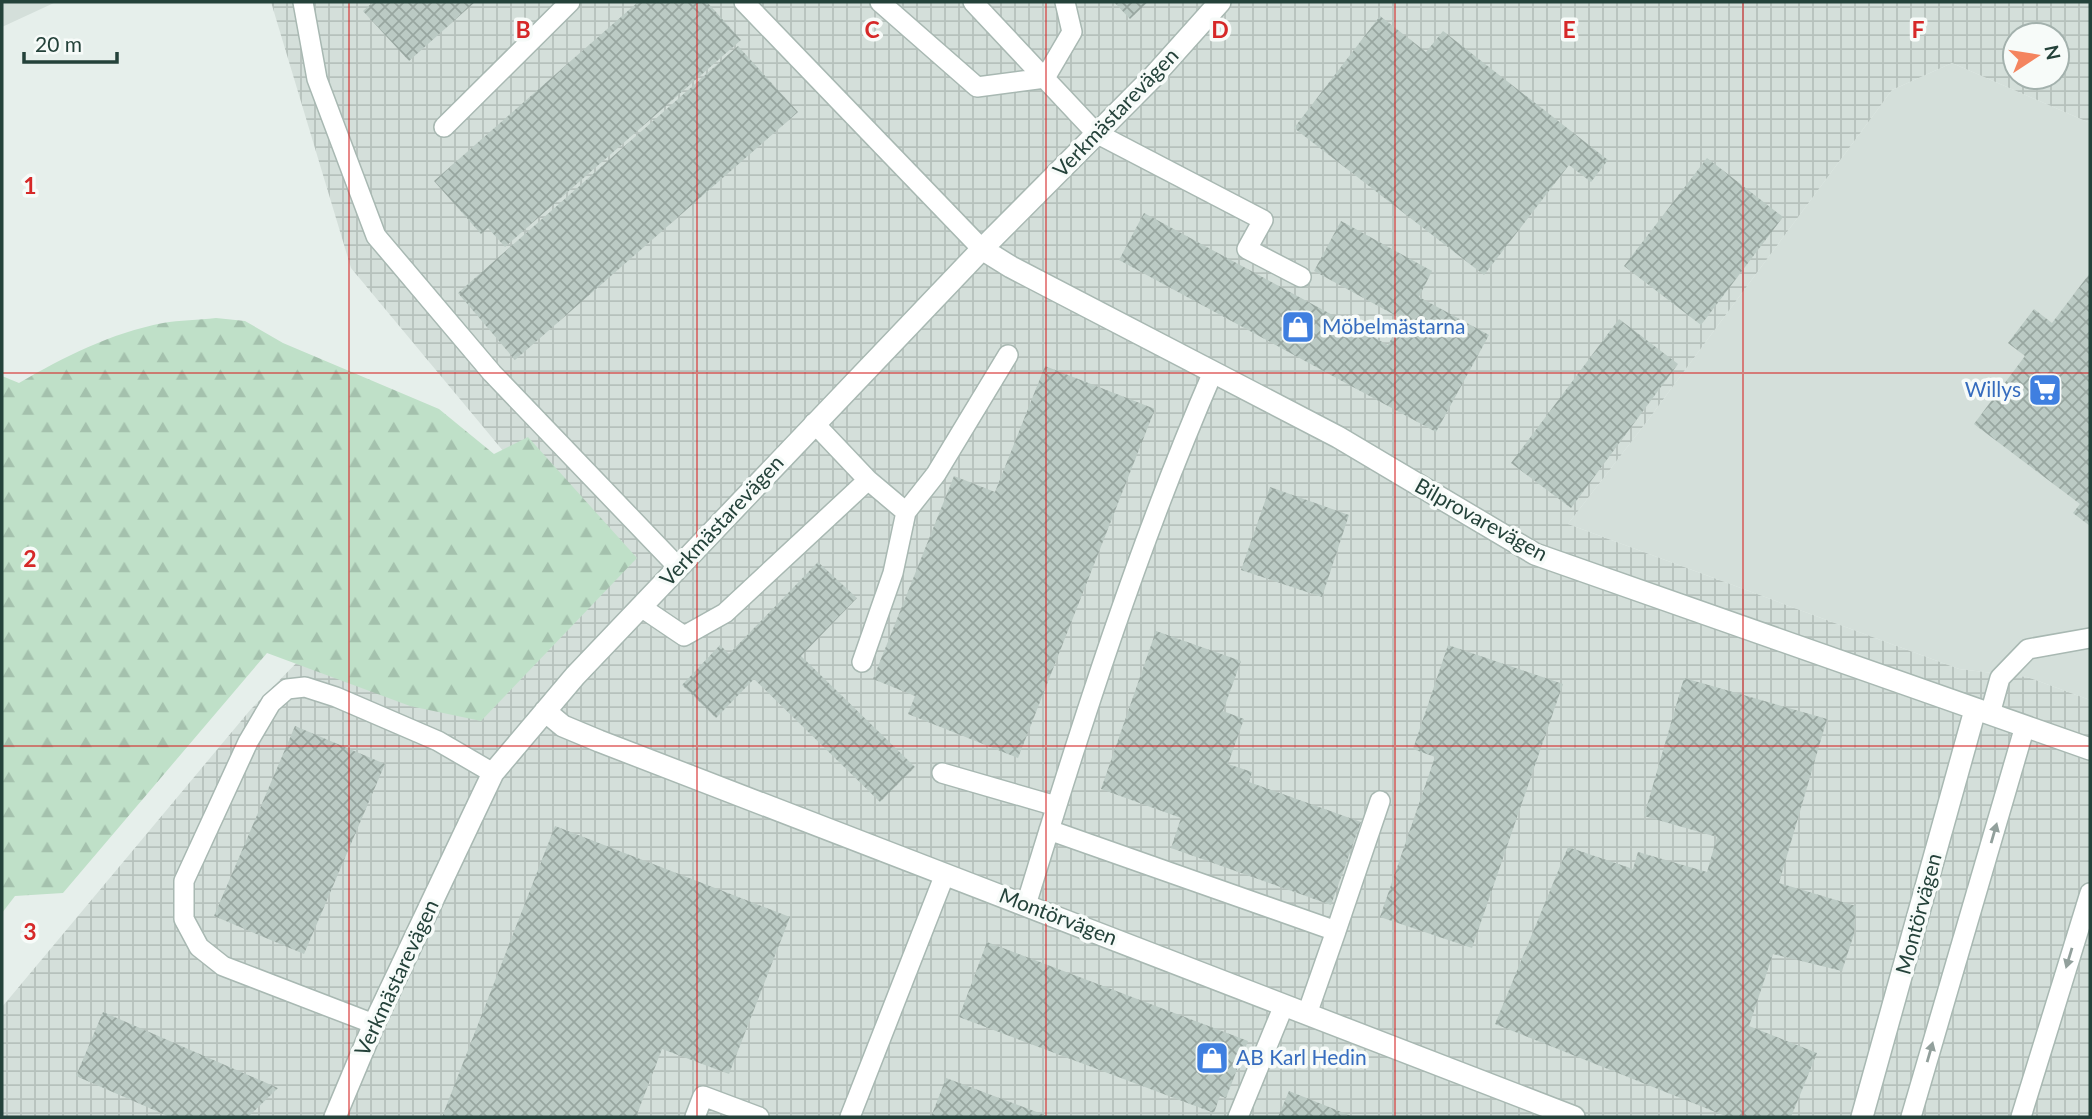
<svg xmlns="http://www.w3.org/2000/svg" width="2092" height="1119" viewBox="0 0 2092 1119" font-family="Lato,sans-serif">
	<style>
		.built { fill: #d4dfda }
		.industrial { fill: url(#industrial-grid); fill-rule: evenodd }
		.forest { fill: url(#forest-firs) }
		.building { fill: url(#building-cross-hatch) }
		.lines { fill: none; stroke-linecap: round; stroke-linejoin: round }
		.lane-casing { stroke: #a8b8b2; stroke-width: 22 }
		.street-casing { stroke: #a8b8b2; stroke-width: 24 }
		.lane { stroke: #fff; stroke-width: 19 }
		.street { stroke: #fff; stroke-width: 21 }
		.oneway { fill: #92a09c }
		.grid { fill: none; stroke: #d62828; stroke-width: 2; stroke-opacity: 0.55 }
		.labels { text-anchor: middle; stroke-width: 7; stroke-linejoin: round; paint-order: stroke }
		.street-label { font-size: 21px; fill: #24423a; stroke: #f7fbf9 }
		.shop-label { font-size: 21px; fill: #366cbe; stroke: #f7fbf9; text-anchor: start }
		.grid-label { font-size: 23px; text-anchor: middle; font-weight: bold; fill: #d62828; stroke: #f7fbf9; stroke-width: 7; stroke-linejoin: round; paint-order: stroke }
	</style>
	<defs>
		<pattern id="industrial-grid" width="8" height="8" patternUnits="userSpaceOnUse" patternTransform="scale(1.75)"><rect width="8" height="8" fill="#d4dfda"/><path d="M0 4h8M4 0v8" fill="none" stroke="#b6c1bc"/></pattern>
		<pattern id="forest-firs" width="22" height="20" patternUnits="userSpaceOnUse" patternTransform="scale(1.75)"><rect width="22" height="20" fill="#bfe0c8"/><path d="M5 1l3.5 6h-7zM16 11l3.5 6h-7z" fill="#a4c1ad"/></pattern>
		<pattern id="building-cross-hatch" width="8" height="8" patternUnits="userSpaceOnUse" patternTransform="scale(1.75)"><rect width="8" height="8" fill="#bbcac4"/><path d="M0 0l8 8M0 8l8-8" fill="none" stroke="#98a6a0"/></pattern>
	</defs>
	<rect width="100%" height="100%" fill="#e6efeb"/>
	<path class="built" d="M2 2H56L2 27Z
		M1952 63 2090 123V700L2027 677 1959 669 1568 524 1648 420 1892 90Z"/>
	<path class="industrial" d="M271 2H2090V123L1952 63 1892 90 1648 420 1568 524 1959 669 2027 677 2090 700V1117H2V1007L251 709 504 452 351 268ZM2015 35H2057V77H2015Z"/>
	<path class="forest" d="M216 318 245 321 283 343 439 409 494 454 528 437 637 558 481 721 410 706 267 653 63 893 15 896 2 913V376L19 383C64 357 111 333 163 323 180 320 198 320 216 318Z"/>
	<path class="building" d="M373 2H475L409 61 363 11Z
		M638 2H707L741 40 505 247 488 228 481 234 434 181Z
		M1114 2H1148L1130 19Z
		M1380 16 1426 52 1443 31 1608 160 1591 182 1569 165 1484 275 1294 128Z
		M738 46 798 112 515 360 458 293Z
		M1707 158 1783 217 1701 325 1624 266Z
		M1144 213 1388 345 1402 319 1314 271 1341 221 1432 271 1419 297 1489 335 1436 432 1119 260Z
		M2090 273V526L2073 513 2080 504 1974 424 2025 356 2008 343 2034 309 2052 323Z
		M1619 319 1678 364 1571 508 1511 463Z
		M1045 366 1155 409 1018 758 908 714 915 696 873 679 954 476 995 492Z
		M1270 487 1349 515 1322 597 1241 570Z
		M818 562 857 598 801 656 915 767 880 802 754 679 716 718 682 685 720 645 729 654Z
		M1156 631 1241 661 1223 711 1244 719 1228 764 1252 772 1249 782 1361 822 1331 905 1171 848 1181 818 1101 789Z
		M1448 645 1563 684 1472 948 1380 917 1435 757 1413 749Z
		M1684 678 1827 719 1779 883 1856 906 1854 934 1842 971 1773 954 1749 1026 1817 1053 1791 1117H1728L1495 1024 1568 847 1633 869 1638 852 1707 872 1717 837 1644 816Z
		M295 726 385 764 304 954 214 916Z
		M555 826 790 917 729 1074 662 1049 636 1117H442Z
		M987 942 1248 1041 1226 1098 1220 1096 1214 1113 959 1017Z
		M103 1012 278 1088 248 1117H170L76 1076Z
		M946 1078 1050 1117H931Z
		M1289 1091 1354 1117H1278Z"/>
	<g class="lines">
		<defs>
			<path id="lane" d="M303 2 317 79 376 236 492 373 678 567
				M744 2 982 249
				M880 2 977 87 1045 78 1072 32 1065 2
				M973 2 1096 133 1263 220 1247 249 1301 277
				M444 127 570 2
				M906 512 936 474 1008 355
				M641 607 684 636 725 613 868 480 814 423
				M862 662 893 573 906 512 868 480
				M1990 714 2000 678 2028 649 2090 638
				M942 773 1056 806
				M1049 830 1336 931 1307 1014
				M1026 905C1081 725 1138 545 1213 372
				M1336 931 1380 801
				M374 1024 223 966 199 947 184 919V881L248 742 271 703 287 689 305 687 336 697 438 741 493 773
				M695 1117 703 1096 759 1117
				M850 1117 945 874
				M1238 1117 1284 1005
				M1911 1117 2025 726
				M2021 1117 2090 893"/>
			<path id="street" d="M982 249 1011 267 1338 437 1535 554 2090 749
				M545 711 563 726 599 741 1574 1117
				M335 1117 374 1024 493 773 575 676 982 249 1152 78 1220 2
				M1862 1117 1975 710"/>
		</defs>
		<use href="#lane" class="lane-casing"/>
		<use href="#street" class="street-casing"/>
		<use href="#lane" class="lane"/>
		<use href="#street" class="street"/>
	</g>
	<defs><path id="oneway-solid" d="M-6-.8H1V-3.2L6.5 0L1 3.2V.8H-6Z" transform="scale(1.75)"/></defs>
	<g class="oneway">
		<use href="#oneway-solid" transform="translate(1994 833) rotate(-74)"/>
		<use href="#oneway-solid" transform="translate(2069 958) rotate(107)"/>
		<use href="#oneway-solid" transform="translate(1930 1052) rotate(-74)"/>
	</g>
	<path class="grid" d="M349 2V1117M697 2V1117M1046 2V1117M1395 2V1117M1743 2V1117M2 373H2090M2 746H2090"/>
	<defs>
		<symbol id="shop-square" viewBox="-11 -11 22 22"><rect x="-9" y="-9" width="18" height="18" rx="4" fill="#3f7fe0" stroke="#f7fbf9"/><path d="M-5-2.5h2.3a2.7 3.5 0 0 1 5.4 0H5L5.5 6h-11ZM-1.5-2.5h3a1.5 2.3 0 0 0-3 0Z" fill="#fff"/></symbol>
		<symbol id="supermarket-square" viewBox="-11 -11 22 22"><rect x="-9" y="-9" width="18" height="18" rx="4" fill="#3f7fe0" stroke="#f7fbf9"/><path d="M-6-5.5h2.5l.6 2H6L4.5 2H-2.5L-4.4-4H-6ZM-1.5 3.2a1.3 1.3 0 1 0 .1 0ZM3 3.2a1.3 1.3 0 1 0 .1 0Z" fill="#fff"/></symbol>
	</defs>
	<g fill-rule="evenodd">
		<use href="#shop-square" x="1279" y="308" width="38" height="38"/>
		<use href="#supermarket-square" x="2026" y="371" width="38" height="38"/>
		<use href="#shop-square" x="1193" y="1039" width="38" height="38"/>
	</g>
	<g class="labels">
		<g class="street-label">
			<text transform="translate(1116 113) rotate(-46)" y="7">Verkmästarevägen</text>
			<text transform="translate(1481 520) rotate(29)" y="7">Bilprovarevägen</text>
			<text transform="translate(722 521) rotate(-47)" y="7">Verkmästarevägen</text>
			<text transform="translate(1919 914) rotate(-75)" y="7">Montörvägen</text>
			<text transform="translate(1058 917) rotate(21)" y="7">Montörvägen</text>
			<text transform="translate(397 978) rotate(-65)" y="7">Verkmästarevägen</text>
		</g>
		<g class="shop-label">
			<text x="1322" y="334">Möbelmästarna</text>
			<text x="2021" y="397" text-anchor="end">Willys</text>
			<text x="1236" y="1065">AB Karl Hedin</text>
		</g>
	</g>
	<g class="grid-label">
		<text x="523" y="38">B</text>
		<text x="872" y="38">C</text>
		<text x="1220" y="38">D</text>
		<text x="1569" y="38">E</text>
		<text x="1918" y="38">F</text>
		<text x="30" y="194">1</text>
		<text x="30" y="567">2</text>
		<text x="30" y="940">3</text>
	</g>
	<rect width="2092" height="1119" fill="none" stroke="#24423a" stroke-width="7"/>
	<g transform="translate(2036 56) rotate(78)"><circle r="33" fill="#f7fbf9" stroke="#a3b1ad" stroke-width="2"/>
	<path d="M0-5L12 26L0 18L-12 26Z" fill="#f4845f"/>
	<text y="-10" font-size="19" font-weight="bold" text-anchor="middle" fill="#24423a">N</text>
	</g>
	<path d="M24 52v10h93v-10" fill="none" stroke="#24423a" stroke-width="3.5"/>
	<text x="35" y="52" font-size="21" fill="#24423a" stroke="#f7fbf9" stroke-width="5" paint-order="stroke">20 m</text>
</svg>
